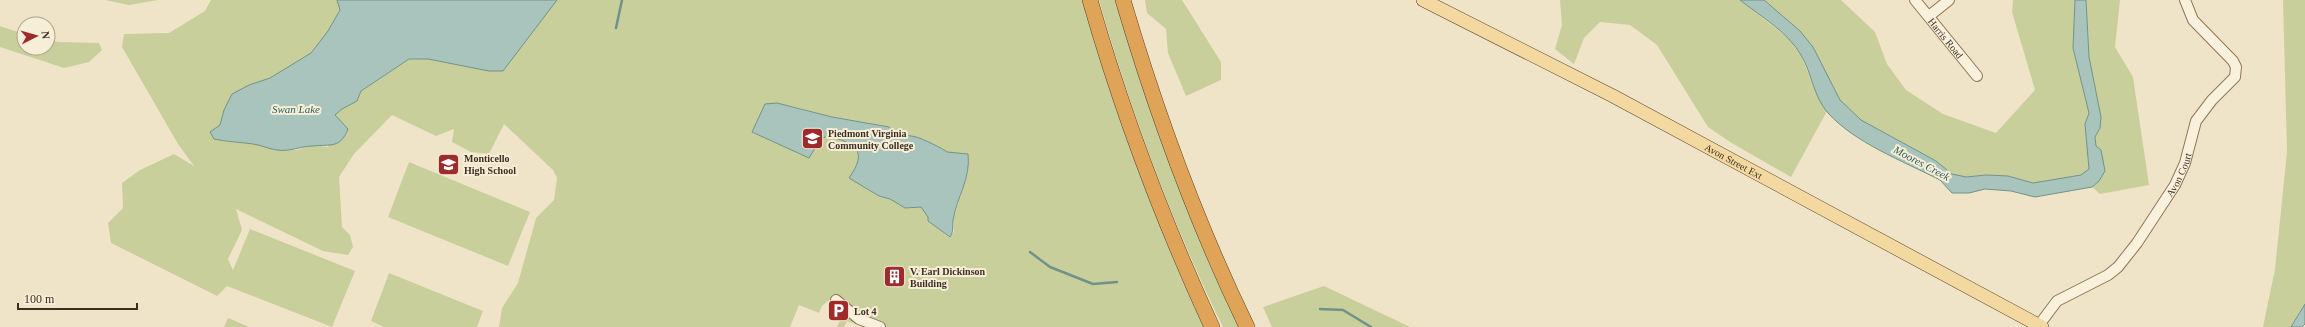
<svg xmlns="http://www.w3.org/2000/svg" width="2305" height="327" viewBox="0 0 2305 327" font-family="Georgia,serif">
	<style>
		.green { fill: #c9cf9b; fill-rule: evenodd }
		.water { fill: #a9c4bc; stroke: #6f938a }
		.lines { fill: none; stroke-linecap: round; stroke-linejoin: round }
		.stream { stroke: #6f938a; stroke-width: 2.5 }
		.minor-casing { stroke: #8d765c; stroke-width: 12 }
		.major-casing { stroke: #5b4430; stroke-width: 14 }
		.highway-casing { stroke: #5b4430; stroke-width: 16 }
		.minor { stroke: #faf1dc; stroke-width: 10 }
		.major { stroke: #f3d9a0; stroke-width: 13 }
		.highway { stroke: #e0a458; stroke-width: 15 }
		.labels { text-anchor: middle; stroke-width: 4; stroke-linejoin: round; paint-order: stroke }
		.street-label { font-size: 10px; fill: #3d2e20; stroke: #f7eed8 }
		.poi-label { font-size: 10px; font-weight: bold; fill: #3d2e20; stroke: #f7eed8; text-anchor: start }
		.water-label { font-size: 11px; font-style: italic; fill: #2f5d5a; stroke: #f7eed8 }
	</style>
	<rect width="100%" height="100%" fill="#f0e4c8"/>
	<path class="green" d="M105 0H158L129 5Z
		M211 0H337L341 9 328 31 311 53 270 78 249 85 224 110 220 125 222 141 254 144 276 150H297L313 145 328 147 340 121 335 115 342 109 357 101 361 91 409 59H428L503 71 557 0H1090L1212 327H885L834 296 822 306 819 313 799 305 790 327H499L502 308 518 283 536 218 554 200 557 178 553 170 504 124 489 154 471 152 452 142 454 129 436 136 392 115 354 154 339 177 342 227 350 235 353 247 348 255 323 251 236 209 242 230 228 259 233 270 250 229 355 271 332 327 227 286 217 296 111 243 108 223 123 208 122 183 140 170 174 154 194 166 178 144 122 47 124 34 169 33 205 11ZM765 104 791 106 832 117 889 127 897 135C903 136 910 135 916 137 921 138 944 149 947 152L968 154V172L953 220 954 232 949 237 928 221V217L921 207 905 208 890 199 879 196 849 178C852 174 856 170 858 165 865 146 840 140 827 136L816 142 809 157 752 132Z
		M1099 0H1121L1244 327H1223C1172 223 1131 112 1099 0Z
		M1145 0H1182L1221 62V80L1186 96 1168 53 1166 29 1147 13Z
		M1560 0H1740L1789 39 1801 55 1816 93 1827 111 1791 177 1730 142 1708 127 1657 45 1630 25 1600 22 1584 38 1574 64 1555 49 1562 25Z
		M1764 0H1841L1875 32 1887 64 1906 90 1943 114 1996 133 2035 90 2012 12 2013 0H2075L2073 48 2089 113 2085 124 2089 169 2081 175 2033 183 2008 176 1986 175 1966 177 1952 174 1936 161 1861 120 1840 100 1813 47 1800 31Z
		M2086 0H2120L2115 47 2133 77 2149 185 2100 194 2092 187 2099 181 2101 150 2096 147 2095 137 2100 128 2101 117 2089 57Z
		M2283 0H2305V304L2291 327H2263L2275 269 2287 152Z
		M0 26 24 34V48H48V40L59 42 99 43 102 50 89 62 64 68 0 47Z
		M409 162 530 212 508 266 388 217Z
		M389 273 483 311 477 327H384L371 321Z
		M1324 286 1410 327H1272L1263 307Z
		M836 313 847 315 854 321 852 323 847 321 844 327H837L841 318 835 315Z
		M228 318 249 327H224Z"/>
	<path class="water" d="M337 0H557L503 71H489L428 59H409L361 91 357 101 342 109 335 115 348 129C340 149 331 144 313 146 301 146 290 152 277 150 269 149 261 145 253 144 240 142 227 142 214 139L210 132 220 125 224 110 232 94 249 85 270 78 311 53 328 31 340 10Z
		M1740 0H1764L1800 31 1813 47 1840 100 1861 120 1936 161 1952 174 1966 177 1986 175 2008 176 2033 183 2081 175 2089 169 2085 124 2089 113 2073 48 2075 0H2086L2089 57 2101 117 2100 128 2095 137 2096 146 2101 150 2105 171 2099 181 2092 187 2035 197 2011 191 1985 189 1969 193H1952L1940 180C1903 161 1855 143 1828 113 1813 96 1812 73 1801 55 1788 32 1760 16 1740 0Z
		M777 103 832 117 889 127 897 135C903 136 910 135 916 137 921 138 944 149 947 152L968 154C971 178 957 197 953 220 952 227 954 231 950 237L928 221V217L921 207 905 208 890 199 879 196 849 178C869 150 855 143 827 136L816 142 814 150 809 158 752 132 765 104Z
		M2305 304V324L2302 327H2291Z"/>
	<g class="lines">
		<path class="stream" d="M616 28 622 0
			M1030 252 1050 267 1093 284 1117 282
			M1320 309 1343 310 1371 327"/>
		<defs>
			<g id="minor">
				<path id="s1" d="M1915 0 1977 76"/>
				<path d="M1929 16 1949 0"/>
				<path d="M836 300 859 319 880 327"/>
				<path id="s2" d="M2039 325 2057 301 2108 275 2118 267 2137 243 2175 185 2185 163 2196 121 2212 100 2235 77 2236 67 2233 61 2193 20 2185 0"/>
			</g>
			<g id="major">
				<path id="s3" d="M1423 0 1613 96 2042 327"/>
			</g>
			<path id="highway" d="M1090 0C1122 112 1163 221 1212 327
				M1123 0C1156 112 1196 222 1247 327"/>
		</defs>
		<use href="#minor" class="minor-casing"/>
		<use href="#major" class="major-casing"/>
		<use href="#highway" class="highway-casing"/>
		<use href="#minor" class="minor"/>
		<use href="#major" class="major"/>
		<use href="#highway" class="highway"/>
	</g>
	<defs>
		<symbol id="university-square" viewBox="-11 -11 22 22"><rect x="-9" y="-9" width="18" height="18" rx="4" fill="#9e2a2b" stroke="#f7eed8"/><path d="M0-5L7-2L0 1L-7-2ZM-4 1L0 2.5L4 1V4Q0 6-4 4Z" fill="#fff"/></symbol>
		<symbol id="school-square" viewBox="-11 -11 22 22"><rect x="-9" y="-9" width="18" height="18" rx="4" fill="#9e2a2b" stroke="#f7eed8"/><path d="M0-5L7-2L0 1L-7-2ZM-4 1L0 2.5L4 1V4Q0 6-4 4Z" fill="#fff"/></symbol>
		<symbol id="building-square" viewBox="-11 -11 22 22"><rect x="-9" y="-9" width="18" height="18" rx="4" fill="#9e2a2b" stroke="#f7eed8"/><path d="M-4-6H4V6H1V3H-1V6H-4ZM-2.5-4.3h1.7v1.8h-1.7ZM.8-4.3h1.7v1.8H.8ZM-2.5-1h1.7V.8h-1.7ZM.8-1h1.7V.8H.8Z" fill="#fff"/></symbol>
		<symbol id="parking-square" viewBox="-11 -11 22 22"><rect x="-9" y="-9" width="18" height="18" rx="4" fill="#9e2a2b" stroke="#f7eed8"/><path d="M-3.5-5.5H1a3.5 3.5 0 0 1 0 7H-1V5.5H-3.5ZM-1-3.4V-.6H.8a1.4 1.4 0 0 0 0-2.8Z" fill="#fff"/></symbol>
	</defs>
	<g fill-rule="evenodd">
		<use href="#university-square" x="800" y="126" width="25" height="25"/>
		<use href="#school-square" x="436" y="152" width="25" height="25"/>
		<use href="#building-square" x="882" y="264" width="25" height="25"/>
		<use href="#parking-square" x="826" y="298" width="25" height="25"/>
	</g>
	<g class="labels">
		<g class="street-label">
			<text dy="4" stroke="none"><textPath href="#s1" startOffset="49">Harris Road</textPath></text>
			<text dy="4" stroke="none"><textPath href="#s3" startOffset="350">Avon Street Ext</textPath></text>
			<text dy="4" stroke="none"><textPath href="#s2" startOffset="211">Avon Court</textPath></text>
		</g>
		<g class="poi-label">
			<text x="828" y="137">Piedmont Virginia<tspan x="828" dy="12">Community College</tspan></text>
			<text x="464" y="162">Monticello<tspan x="464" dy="12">High School</tspan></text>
			<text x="910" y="275">V. Earl Dickinson<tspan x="910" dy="12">Building</tspan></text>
			<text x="854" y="315">Lot 4</text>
		</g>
		<g class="water-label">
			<text x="296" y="113">Swan Lake</text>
			<text transform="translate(1922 163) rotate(28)" y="4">Moores Creek</text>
		</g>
	</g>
	<g transform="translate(36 36) rotate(84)"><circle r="19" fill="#f7eed8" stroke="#ada18e"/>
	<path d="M0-3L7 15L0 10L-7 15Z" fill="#9e2a2b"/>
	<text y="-6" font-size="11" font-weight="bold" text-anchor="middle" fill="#3d2e20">N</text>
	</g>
	<path d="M18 303v6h119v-6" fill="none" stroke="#3d2e20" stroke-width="2"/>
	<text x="24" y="303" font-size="12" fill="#3d2e20" stroke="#f7eed8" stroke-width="3" paint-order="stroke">100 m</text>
</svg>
